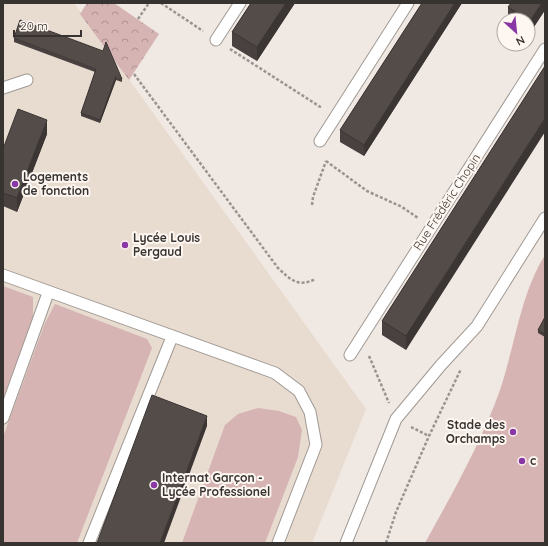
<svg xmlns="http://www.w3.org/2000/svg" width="548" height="546" viewBox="0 0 548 546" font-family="Quicksand,sans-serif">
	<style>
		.built { fill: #e8dbd0 }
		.grass { fill: #d6b4b3 }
		.park { fill: url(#park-crowns) }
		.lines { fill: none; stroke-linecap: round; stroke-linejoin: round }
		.service-casing { stroke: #a09993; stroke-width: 13 }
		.path { stroke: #999490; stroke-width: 2.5; stroke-dasharray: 3 2; stroke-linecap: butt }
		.service { stroke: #fff; stroke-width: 11 }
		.wall { fill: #48413f }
		.shaded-wall { fill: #3b3533 }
		.building { fill: #544c49; stroke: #3b3533 }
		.poi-dot { fill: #8a37a6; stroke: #fef6f0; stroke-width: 1.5 }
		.labels { text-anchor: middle; stroke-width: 4; stroke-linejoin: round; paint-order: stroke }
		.poi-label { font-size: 12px; font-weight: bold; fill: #363331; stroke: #fef6f0; text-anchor: start }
		.street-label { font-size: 12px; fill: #363331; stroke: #fef6f0 }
	</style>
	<defs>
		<pattern id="park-crowns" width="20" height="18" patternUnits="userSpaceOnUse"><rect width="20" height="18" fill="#d6b4b3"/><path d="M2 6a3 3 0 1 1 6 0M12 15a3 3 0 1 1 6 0" fill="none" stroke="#ae9392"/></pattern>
	</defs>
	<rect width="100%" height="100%" fill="#f0e8e2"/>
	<path class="built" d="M3 3H74L366 409 312 543H3Z"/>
	<path class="grass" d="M545 255V543H425C452 494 481 443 500 390 515 346 520 295 545 255Z
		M3 286 33 297V320L3 399Z
		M55 304 147 339 152 348 77 543H3V437L45 323Z
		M258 408 279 411 296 417 302 430 298 457 265 543H182L225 425 238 414Z"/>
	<path class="park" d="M87 3H114L159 34 129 80 80 14Z"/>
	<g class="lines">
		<defs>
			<path id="service" d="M216 40 240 3
				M3 88 27 80
				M320 141 408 3
				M3 275 275 373 299 391 310 412 316 445 278 543
				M350 355 545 49
				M3 418 48 293
				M89 543 172 337
				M346 543 396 419 441 365 477 326 545 218"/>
		</defs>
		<use href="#service" class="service-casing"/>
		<path class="path" d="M161 3 203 31
			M138 19 149 3
			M230 49 322 108
			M134 74 278 268C290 279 298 288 315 279
			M326 161 367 191 402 207 418 218
			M312 205 313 197 326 161
			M369 356 389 403
			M411 427 429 436
			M386 543 396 512 429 436 461 369"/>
		<use href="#service" class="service"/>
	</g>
	<path class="wall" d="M251 3H295L257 61 232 46V32Z
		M422 3H462L364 156 340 142V130Z
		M545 3V10L530 33 528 32V20H510L508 19V7Z
		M14 38 122 79V82L116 80 100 123 81 116V113L95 72 14 42Z
		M545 66 406 350 382 335V321Z
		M47 134 17 212 3 206V149Z
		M545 317V337L538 333V330Z"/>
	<path class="shaded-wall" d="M286 3H295L257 61V47Z
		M455 3H462L364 156V145Z
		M542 3H545V10L530 33V21Z
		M116 76V80L100 123V120Z
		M545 118V132L406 350V336Z
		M47 120V134L17 212V198Z
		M207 416V426L164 543H160Z"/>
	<path class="building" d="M251 3H286L257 47 232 32Z
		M422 3H455L364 145 340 130Z
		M511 3H542L530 21 508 7Z
		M20 20 103 51 106 42 122 79 116 76 100 120 81 113 96 69 14 38Z
		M545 66V118L406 336 382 321Z
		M18 109 47 120 17 198 3 193V149Z
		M545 317V334L538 330Z
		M152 395 207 416 160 543H97Z"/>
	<g class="poi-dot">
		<circle cx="15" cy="184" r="4"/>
		<circle cx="125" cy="245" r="4"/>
		<circle cx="513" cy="432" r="4"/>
		<circle cx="522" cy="461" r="4"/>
		<circle cx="154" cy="485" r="4"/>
	</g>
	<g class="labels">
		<g class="poi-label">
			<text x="23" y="181">Logements<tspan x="23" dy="14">de fonction</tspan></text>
			<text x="133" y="242">Lycée Louis<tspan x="133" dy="14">Pergaud</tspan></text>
			<text x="505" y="429" text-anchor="end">Stade des<tspan x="505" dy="14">Orchamps</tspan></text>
			<text x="530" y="465">c</text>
			<text x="162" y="482">Internat Garçon -<tspan x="162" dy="14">Lycée Professionel</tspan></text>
		</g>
		<g class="street-label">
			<text transform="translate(447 202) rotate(-57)" y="4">Rue Frédéric Chopin</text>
		</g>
	</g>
	<rect width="548" height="546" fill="none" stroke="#363331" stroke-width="8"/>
	<g transform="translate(516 32) rotate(153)"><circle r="19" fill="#fef6f0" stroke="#aea8a4"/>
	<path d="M0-3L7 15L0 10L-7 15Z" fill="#8a37a6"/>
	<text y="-6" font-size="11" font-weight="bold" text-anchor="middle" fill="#363331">N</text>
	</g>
	<path d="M14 30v6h67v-6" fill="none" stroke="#363331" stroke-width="2"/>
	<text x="20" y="30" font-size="12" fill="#363331" stroke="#fef6f0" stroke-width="3" paint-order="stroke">20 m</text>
</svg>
